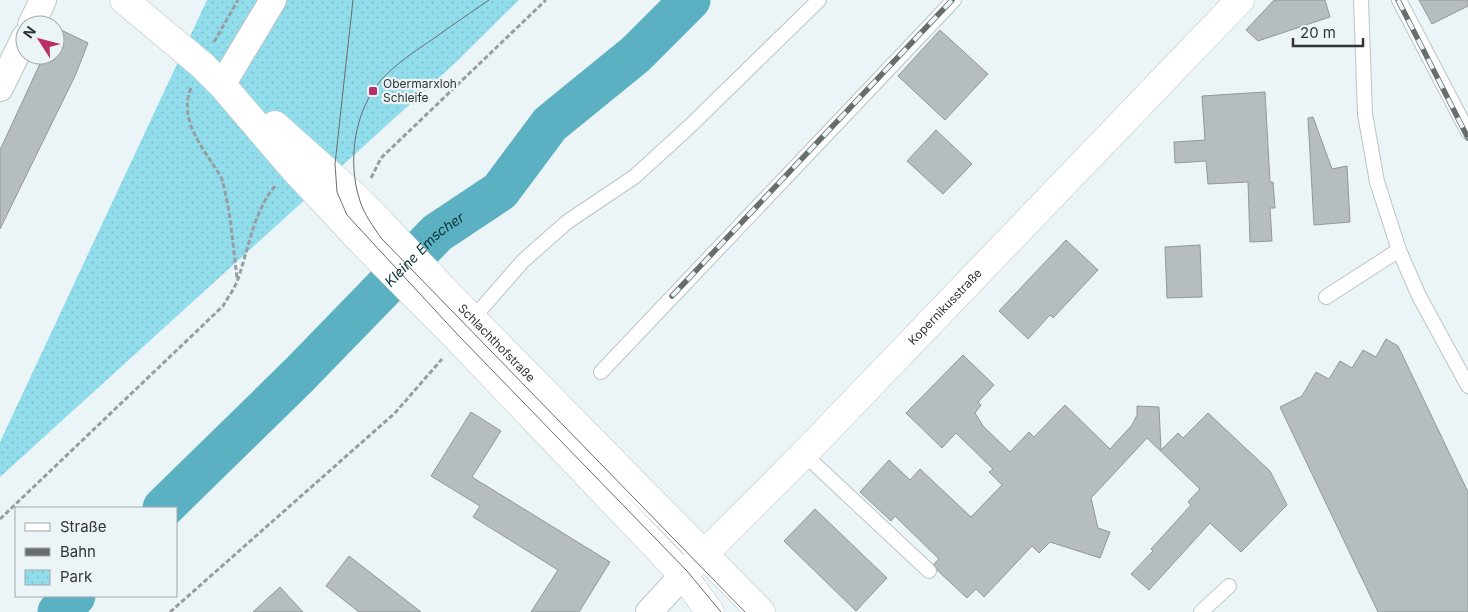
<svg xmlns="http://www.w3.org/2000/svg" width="1468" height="612" viewBox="0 0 1468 612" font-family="Inter,sans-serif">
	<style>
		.park { fill: url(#park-dots) }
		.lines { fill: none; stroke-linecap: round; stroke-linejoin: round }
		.river { stroke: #5bb1c1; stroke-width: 41 }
		.building { fill: #b5bdbf; stroke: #90989a }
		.lane-casing { stroke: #bbc4c6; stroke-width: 16 }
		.street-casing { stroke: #bbc4c6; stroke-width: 28 }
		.secondary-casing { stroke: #bbc4c6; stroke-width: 29 }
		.path { stroke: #989e9f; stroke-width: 3; stroke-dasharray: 5 2.5; stroke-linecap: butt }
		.lane { stroke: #fff; stroke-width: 14 }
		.street { stroke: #fff; stroke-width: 26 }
		.secondary { stroke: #fff; stroke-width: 28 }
		.tram { stroke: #686d6e; stroke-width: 1 }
		.rail-casing { stroke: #686d6e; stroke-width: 5.5 }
		.rail { stroke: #ebf4f6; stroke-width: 4; stroke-dasharray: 11; stroke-linecap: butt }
		.poi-dot { fill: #b92e66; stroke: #ebf4f6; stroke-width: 2 }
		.labels { text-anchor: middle; stroke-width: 4.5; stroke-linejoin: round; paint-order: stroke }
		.poi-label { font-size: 12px; fill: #313435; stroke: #ebf4f6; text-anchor: start }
		.street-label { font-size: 12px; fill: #313435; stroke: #ebf4f6 }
		.water-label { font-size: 14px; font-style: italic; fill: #063138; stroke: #ebf4f6 }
	</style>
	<defs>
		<pattern id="park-dots" width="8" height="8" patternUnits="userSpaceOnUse" patternTransform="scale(1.25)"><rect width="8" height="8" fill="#92ddec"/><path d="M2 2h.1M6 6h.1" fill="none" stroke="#7ebecb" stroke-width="1.8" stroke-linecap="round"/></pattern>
	</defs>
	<rect width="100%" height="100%" fill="#ebf4f6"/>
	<path class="park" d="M207 0H519L453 65 0 477V442Z"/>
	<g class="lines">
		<g class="river">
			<path id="s1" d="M163 508 299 375 437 233 500 191 550 124 636 54 690 0"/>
			<path d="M58 612 75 596"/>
		</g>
	</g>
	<path class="building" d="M1274 0H1325L1330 17 1258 41 1246 30Z
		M1419 0H1468V6L1432 24Z
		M55 27 88 43 75 76 0 229V150L44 55H55Z
		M940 30 988 74 945 120 898 76Z
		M1265 92 1270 182H1273L1275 208H1270L1272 241 1250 242 1248 182 1208 184 1206 161 1175 163 1174 142 1205 140 1202 96Z
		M1313 117 1332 169 1347 166 1350 222 1314 225 1308 118Z
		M936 130 972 164 943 194 907 161Z
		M1066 240 1098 270 1053 318 1050 315 1028 339 999 311Z
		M1200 245 1202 297 1167 298 1165 247Z
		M1386 339 1398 346 1468 492V612H1378L1280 407 1302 396 1316 372 1329 379 1340 361 1352 368 1363 350 1376 357Z
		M963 355 994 385 978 402 981 405 975 413 983 426 1010 452 1029 432 1034 437 1065 405 1110 449 1132 425 1137 415V406L1159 407 1161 450 1178 433 1183 438 1208 413 1270 471 1287 505 1241 552 1210 523 1149 590 1131 574 1153 551 1151 549 1191 505 1188 502 1200 489 1147 438 1091 498 1098 528 1110 532 1100 558 1050 542 1039 553 1032 546 984 597 976 589 967 598 937 570 934 564 939 559 895 516 891 521 860 492 889 460 910 480 920 469 971 517 1002 485 989 472 993 469 956 433 942 448 906 413Z
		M471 412 501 431 472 477 610 562 579 612H531L558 570 473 517 480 506 431 476Z
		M815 509 887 578 856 611 784 541Z
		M349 556 421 612H359L326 586Z
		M280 587 303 612H253Z"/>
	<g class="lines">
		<defs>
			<path id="lane" d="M1361 0 1365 114 1377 182 1399 250 1419 296 1468 386
				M1399 0 1468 132
				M1326 297 1399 250
				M473 318 523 261 567 222 634 177 689 127 819 0
				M601 372 954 0
				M804 454 929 571
				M1201 612 1229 586"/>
			<path id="street" d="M31 25 43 0
				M222 85 273 0
				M0 88 25 37
				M649 612 683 575"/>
			<g id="secondary">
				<path d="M124 0 202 65 222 85 293 168 360 240 456 337 683 575 710 612"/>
				<path id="s2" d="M275 125 360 201 455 301 761 612"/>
				<path id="s3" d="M683 575 804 454 1240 0"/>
			</g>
		</defs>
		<use href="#lane" class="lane-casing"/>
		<use href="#street" class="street-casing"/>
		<use href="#secondary" class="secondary-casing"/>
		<path class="path" d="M214 42 238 0
			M191 88C179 117 199 143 214 166 217 171 222 177 223 183 231 214 233 246 237 278
			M371 178 381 158 546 0
			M0 519 223 306C228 297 235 288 238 279 249 247 254 210 276 185
			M170 612 395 413 442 359"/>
		<use href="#lane" class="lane"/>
		<use href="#street" class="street"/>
		<use href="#secondary" class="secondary"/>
		<path class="tram" d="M353 0 335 164 337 192 347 215 458 335 687 571 721 612
			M489 0C470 13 451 26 433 39 415 51 397 63 382 79 354 110 347 162 360 201 364 214 373 226 381 238L745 612"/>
		<defs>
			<path id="rail" d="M1398 0 1468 138
				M672 296 952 0"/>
		</defs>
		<use href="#rail" class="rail-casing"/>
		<use href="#rail" class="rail"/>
	</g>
	<rect class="poi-dot" x="368" y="86" width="10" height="10" rx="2.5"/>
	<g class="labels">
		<g class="poi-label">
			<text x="383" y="88">Obermarxloh<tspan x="383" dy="14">Schleife</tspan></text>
		</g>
		<g class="street-label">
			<text dy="4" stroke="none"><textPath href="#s3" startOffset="375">Kopernikusstraße</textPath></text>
			<text dy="4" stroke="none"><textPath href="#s2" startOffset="311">Schlachthofstraße</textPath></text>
		</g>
		<g class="water-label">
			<text dy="5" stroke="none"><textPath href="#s1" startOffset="368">Kleine Emscher</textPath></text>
		</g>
	</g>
	<rect x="15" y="507" width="162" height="90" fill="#ebf4f6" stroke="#a1a7a9"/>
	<rect x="25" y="523" width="25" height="8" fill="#ffffff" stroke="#a1a7a9"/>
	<text x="60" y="532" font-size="15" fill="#313435">Straße</text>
	<rect x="25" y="548" width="25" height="8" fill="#686d6e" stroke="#a1a7a9"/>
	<text x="60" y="557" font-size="15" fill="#313435">Bahn</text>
	<rect x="25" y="570" width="25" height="15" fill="url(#park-dots)" stroke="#a1a7a9"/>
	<text x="60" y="582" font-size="15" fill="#313435">Park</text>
	<g transform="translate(40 40) rotate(306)"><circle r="24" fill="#ebf4f6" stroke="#a1a7a9"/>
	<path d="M0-4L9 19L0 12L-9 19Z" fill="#b92e66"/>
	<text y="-8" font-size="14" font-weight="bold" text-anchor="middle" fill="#313435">N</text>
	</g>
	<path d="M1293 38v8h70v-8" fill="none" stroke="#313435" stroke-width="2.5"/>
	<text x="1300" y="38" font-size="15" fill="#313435" stroke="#ebf4f6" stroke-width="4" paint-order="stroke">20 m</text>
</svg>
